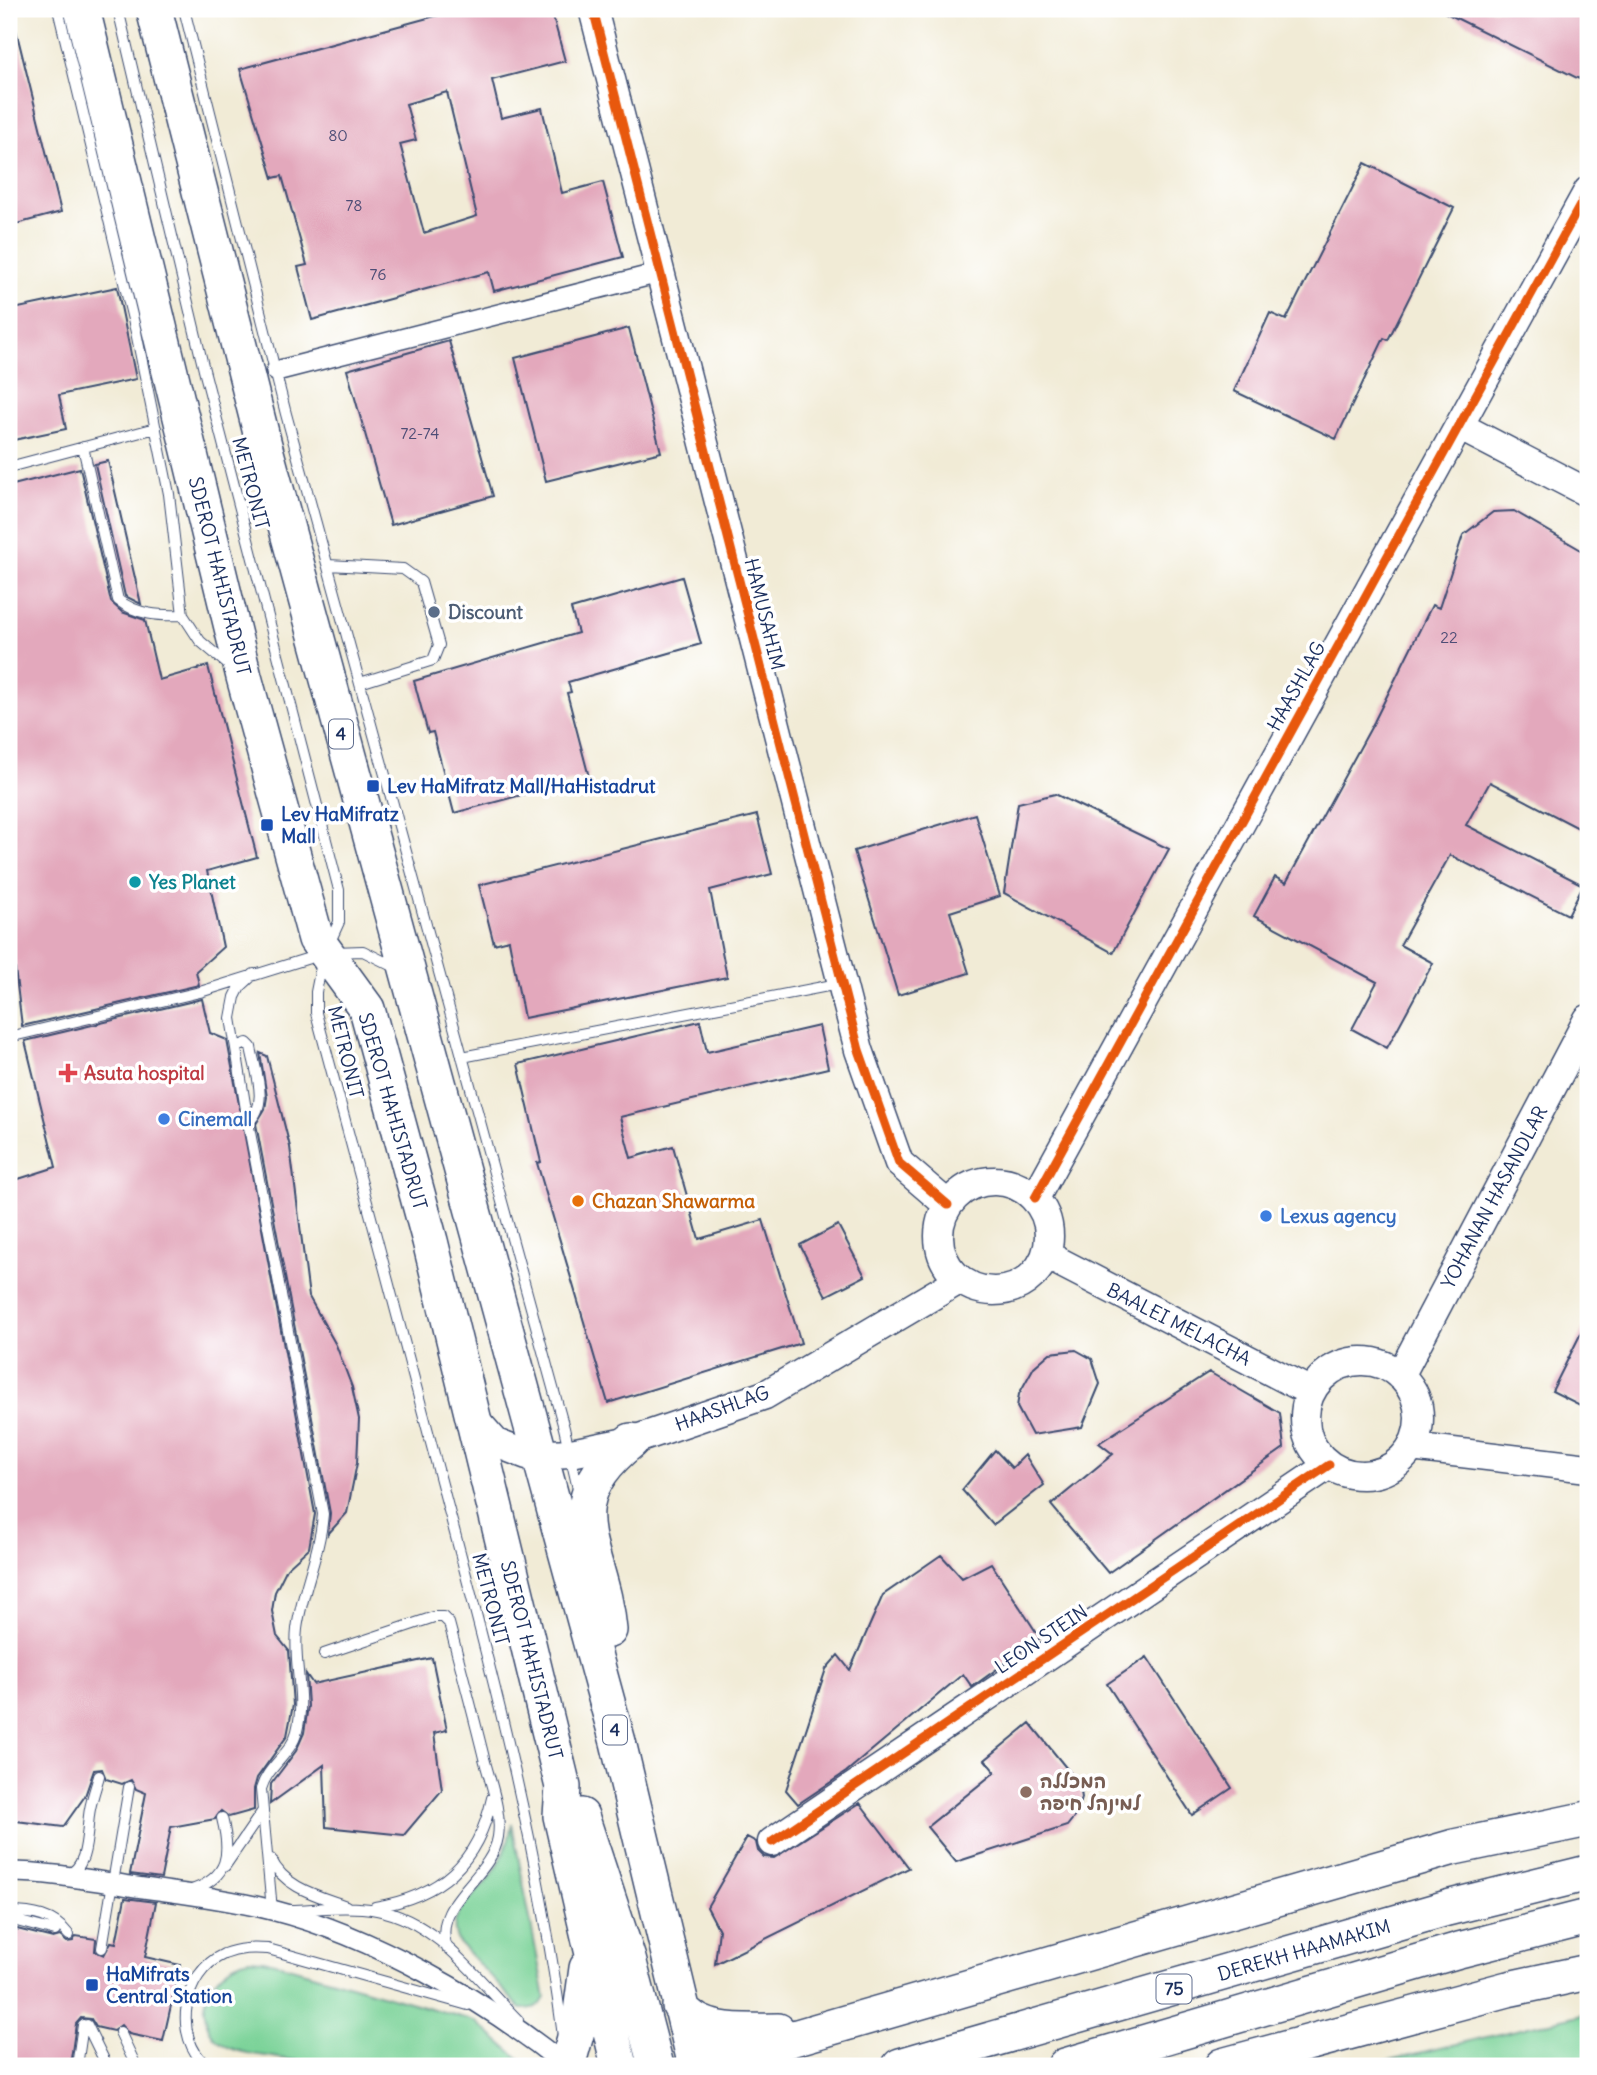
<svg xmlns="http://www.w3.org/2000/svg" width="1597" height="2075" viewBox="0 0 1597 2075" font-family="Delius,'Playpen Sans Hebrew',sans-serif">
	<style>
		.green { fill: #7bd399; stroke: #4b817c; stroke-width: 2 }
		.building { fill: #e3a8bc; fill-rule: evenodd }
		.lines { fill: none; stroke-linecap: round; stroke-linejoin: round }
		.lane-casing { stroke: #3b4b70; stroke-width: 12 }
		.street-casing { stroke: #3b4b70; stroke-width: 22 }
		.secondary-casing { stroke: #3b4b70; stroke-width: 31 }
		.highway-casing { stroke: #3b4b70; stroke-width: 38 }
		.lane { stroke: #fff; stroke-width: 10 }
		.street { stroke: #fff; stroke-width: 19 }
		.secondary { stroke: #fff; stroke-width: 28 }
		.highway { stroke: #fff; stroke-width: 35 }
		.cycleway-casing { stroke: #fff; stroke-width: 13 }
		.cycleway { stroke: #e8590c; stroke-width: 9 }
		.service-dot { fill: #5c6f8a; stroke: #fff; stroke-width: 2.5 }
		.transit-dot { fill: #1a4fb4; stroke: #fff; stroke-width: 2.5 }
		.culture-dot { fill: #0f9aa8; stroke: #fff; stroke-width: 2.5 }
		.health-dot { fill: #e0444e; stroke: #fff; stroke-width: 2.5 }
		.shop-dot { fill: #3f7fe0; stroke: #fff; stroke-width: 2.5 }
		.food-dot { fill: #e8710a; stroke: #fff; stroke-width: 2.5 }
		.education-dot { fill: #8d6e63; stroke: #fff; stroke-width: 2.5 }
		.labels { text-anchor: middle; stroke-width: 7; stroke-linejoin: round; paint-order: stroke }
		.number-label { font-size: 16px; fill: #4d4d76 }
		.shield { fill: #fff; stroke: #5f6d8e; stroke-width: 2 }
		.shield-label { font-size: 18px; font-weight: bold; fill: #1b2f5e }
		.street-label { font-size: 19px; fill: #1b2f5e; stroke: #fff }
		.service-label { font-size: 19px; font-weight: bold; fill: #4e5e75; stroke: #fff; text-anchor: start }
		.transit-label { font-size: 19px; font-weight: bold; fill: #164399; stroke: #fff; text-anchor: start }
		.culture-label { font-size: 19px; font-weight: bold; fill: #0d838f; stroke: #fff; text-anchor: start }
		.health-label { font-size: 19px; font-weight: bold; fill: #be3a42; stroke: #fff; text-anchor: start }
		.shop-label { font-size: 19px; font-weight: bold; fill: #366cbe; stroke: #fff; text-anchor: start }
		.food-label { font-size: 19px; font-weight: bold; fill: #c56008; stroke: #fff; text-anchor: start }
		.education-label { font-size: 19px; font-weight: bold; fill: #785e54; stroke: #fff; text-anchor: start }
	</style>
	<rect width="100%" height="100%" fill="#fff"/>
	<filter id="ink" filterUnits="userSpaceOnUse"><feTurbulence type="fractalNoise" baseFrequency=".0143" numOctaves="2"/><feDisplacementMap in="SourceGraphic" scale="14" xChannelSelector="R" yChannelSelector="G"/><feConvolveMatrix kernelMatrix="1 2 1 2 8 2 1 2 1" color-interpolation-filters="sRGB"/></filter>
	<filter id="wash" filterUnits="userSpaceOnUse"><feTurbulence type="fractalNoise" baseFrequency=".00686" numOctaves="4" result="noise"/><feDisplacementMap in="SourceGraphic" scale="28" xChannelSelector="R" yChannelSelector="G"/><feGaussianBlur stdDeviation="1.57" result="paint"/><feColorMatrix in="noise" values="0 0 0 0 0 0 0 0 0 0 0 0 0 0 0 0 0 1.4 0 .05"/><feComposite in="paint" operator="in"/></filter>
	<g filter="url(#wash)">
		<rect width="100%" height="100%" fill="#f1ebd6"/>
		<path class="green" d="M512 1824 545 1998C538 2008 533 2009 521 2009L459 1943C442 1913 478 1896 492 1875 502 1860 509 1843 512 1824Z
			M248 1959 264 1960 475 2021 526 2064 524 2066C442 2066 359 2071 278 2058 261 2055 242 2054 226 2046 206 2036 200 2011 209 1991 217 1973 230 1964 248 1959Z
			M1588 2013V2066H1361L1381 2062Z"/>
		<g id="blocks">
			<path class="building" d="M461 9H551L565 61 492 80 501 118 542 108 562 193 603 182 623 257 494 291 489 272 312 320 298 267 307 265 282 176 273 178 240 69ZM447 92 477 216 424 233 400 144 416 140 406 104Z
				M1438 9H1588V60L1579 79Z
				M16 30 61 212 9 226V31Z
				M1365 163 1454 208 1388 340 1384 338 1336 439 1234 391 1270 313 1286 320Z
				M117 287 136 379 59 395 66 429 9 441V310Z
				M629 328 661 452 546 481 515 358Z
				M449 341 493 496 391 525 347 370Z
				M108 461 141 604 125 596 95 464Z
				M80 468 111 602 122 612 145 620 159 680 208 666 257 857 207 871 223 947 196 971 199 985 22 1026 9 919V486Z
				M1514 511 1588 554V833L1490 782 1466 825 1583 885 1568 915 1450 855 1400 945 1433 963 1387 1048 1352 1029 1377 982 1254 916 1275 877 1286 883 1374 722 1432 605 1439 608 1463 535 1493 512Z
				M682 577 701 644 568 682 571 692 567 693 589 777 454 813 433 732 428 733 414 681 578 633 571 609Z
				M1055 794 1169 849 1113 953 1004 893 1018 803Z
				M975 814 1000 896 950 912 969 973 898 995 854 851Z
				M757 815 772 874 710 890 727 977 524 1018 509 940 494 944 479 885Z
				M202 999 210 1033 227 1040 315 1514 309 1548 287 1568 275 1592 272 1611 277 1636 289 1651 293 1705 287 1736 257 1778 254 1789V1810L229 1817 221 1811 215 1819 171 1827 161 1878 130 1874 146 1793 136 1789 131 1780 122 1784 106 1779 102 1769 94 1770 85 1796 63 1827 9 1820V1182L56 1167 25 1041Z
				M700 1021 707 1052 819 1026 828 1068 620 1117 631 1158 673 1146 699 1239 763 1220 801 1343 608 1403 537 1163 541 1162 518 1064Z
				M260 1053 267 1056 290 1147 309 1297 336 1345 352 1387 359 1419 357 1463 347 1513 328 1534 330 1513 256 1124 265 1109 267 1097Z
				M838 1225 865 1276 826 1296 800 1245Z
				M1588 1319V1409L1552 1391Z
				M1076 1350 1092 1359 1100 1384 1082 1427 1032 1435 1017 1407 1019 1394 1034 1367 1050 1353Z
				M1209 1372 1280 1413 1284 1448 1108 1573 1051 1505 1113 1454 1099 1443Z
				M995 1450 1012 1468 1025 1455 1044 1485 993 1525 962 1490Z
				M941 1555 962 1578 991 1563 1040 1638 972 1687 963 1674 846 1772 798 1804 786 1790 826 1669 838 1655 850 1670 883 1595Z
				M1147 1657 1232 1788 1192 1815 1107 1684Z
				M432 1658 447 1730 434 1733 442 1790 404 1835 326 1827 324 1765 270 1804 271 1784 296 1751 304 1733 308 1706 306 1674 313 1684Z
				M1030 1723 1080 1785 1082 1798 1078 1812 1067 1826 956 1862 927 1827 995 1772 985 1760Z
				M860 1803 909 1868 715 1964 719 1930 707 1907 747 1837 756 1842 758 1851 764 1857 774 1858Z
				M125 1898 156 1902 145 1957 180 1965 163 2041 129 2034 121 2025 113 2031 96 2027 91 2019 81 2018 76 2024 70 2066H9V1927L53 1938 60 1936 67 1942 73 1941 76 1936 96 1939 95 1951 104 1955 111 1942 116 1943Z"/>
		</g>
	</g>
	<g filter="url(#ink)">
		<use href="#blocks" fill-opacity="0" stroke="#3b4b70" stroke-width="2"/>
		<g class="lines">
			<defs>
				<path id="lane" d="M58 9 136 332 169 494 183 615 200 641 232 668
					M118 9 204 370 339 890V922L329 944
					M184 9 286 414 564 1428 578 1489
					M83 447 118 600C137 615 160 616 183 615
					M9 467 156 428
					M328 565 403 569 421 582 439 645 433 660 360 683
					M334 952 363 951 395 967
					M322 962 316 992V1013C359 1171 401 1330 443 1488 491 1668 539 1850 563 2036
					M254 974 240 987 235 997 231 1018 248 1122 323 1514C320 1554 302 1590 297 1629 293 1664 306 1696 297 1731 292 1754 267 1766 261 1789L272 1910
					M9 1037 200 992 319 955
					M237 1047 247 1043 251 1047C255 1071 270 1105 248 1122
					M462 1057 838 984
					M324 1654 434 1617H443L449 1623C461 1668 473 1713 484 1758 490 1782 502 1811 498 1837 491 1879 431 1902 447 1948
					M271 1859C284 1888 319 1896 346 1906
					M225 1866 262 1812
					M66 1875C90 1869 86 1828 90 1809 92 1798 96 1787 99 1776
					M192 1890C229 1877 231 1854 222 1818
					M375 1907C441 1896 478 1863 492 1798
					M291 1910C319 1909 349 1905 377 1910 437 1921 477 1979 518 2020
					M9 1912C32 1912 54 1915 69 1935
					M9 1919 55 1931
					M102 1948 129 1787
					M87 2025 107 2066
					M120 2032 136 2066
					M77 2066 83 2025
					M207 2066C172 2037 182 1973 224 1954 239 1948 252 1948 268 1949L468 2005"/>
				<path id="street" d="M276 371 659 273
					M9 1872C49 1872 90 1880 130 1886 177 1893 225 1898 272 1910 373 1936 485 2000 566 2066"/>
				<path id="secondary" d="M593 9 859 1050 899 1163 948 1205
					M1459 426 1588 493
					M939 1236a55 55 0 1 1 110 0a55 55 0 1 1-110 0Z
					M1035 1198 1588 191
					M1046 1255 1311 1392
					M1305 1418a57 57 0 1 1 114 0a57 57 0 1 1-114 0Z
					M1400 1376 1588 1019
					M473 1417 496 1443 527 1455 571 1453 631 1441 765 1395 959 1280
					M1411 1447 1588 1468
					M772 1842 1329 1465"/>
				<path id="highway" d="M82 9 244 677 316 939 367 1009 430 1241 563 1787 561 1816 619 2066
					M154 9 264 445 618 1742 696 2066
					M609 1630C602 1548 549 1507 631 1441
					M581 1816 628 1959 656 2066
					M680 2006C700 2036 747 2031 778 2031
					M567 2066 580 2020 587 1968
					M697 2066 1454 1847 1588 1819
					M900 2066 1447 1908 1588 1873
					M1065 2066 1459 1950 1588 1917
					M1222 2066 1508 1989 1588 1972"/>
			</defs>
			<use href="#lane" class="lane-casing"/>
			<use href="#street" class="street-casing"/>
			<use href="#secondary" class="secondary-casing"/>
			<use href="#highway" class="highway-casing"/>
			<use href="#lane" class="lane"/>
			<use href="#street" class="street"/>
			<use href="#secondary" class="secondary"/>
			<use href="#highway" class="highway"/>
			<defs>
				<path id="cycleway" d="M593 9 859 1050 899 1163 948 1205
					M1035 1198 1588 191
					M772 1842 1329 1465"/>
			</defs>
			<use href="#cycleway" class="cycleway-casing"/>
			<use href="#cycleway" class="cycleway"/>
		</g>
	</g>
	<circle class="service-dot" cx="434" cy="612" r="7"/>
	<g class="transit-dot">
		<rect x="366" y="779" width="14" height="14" rx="3.5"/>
		<rect x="260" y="818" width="14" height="14" rx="3.5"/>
		<rect x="85" y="1978" width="14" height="14" rx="3.5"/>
	</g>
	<circle class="culture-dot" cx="135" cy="882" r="7"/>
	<path class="health-dot" d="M64.5 1062.5h7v7h7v7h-7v7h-7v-7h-7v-7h7z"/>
	<g class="shop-dot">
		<circle cx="164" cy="1119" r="7"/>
		<circle cx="1266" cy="1216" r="7"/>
	</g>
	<circle class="food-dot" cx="578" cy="1201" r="7"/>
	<circle class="education-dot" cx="1026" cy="1792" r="7"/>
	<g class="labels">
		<g class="number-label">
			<text x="338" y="141">80</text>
			<text x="354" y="211">78</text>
			<text x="378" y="280">76</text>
			<text x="420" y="439">72-74</text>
			<text x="1449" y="643">22</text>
		</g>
		<g class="shield">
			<rect x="329" y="719.5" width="24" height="29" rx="5"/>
			<rect x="603" y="1715.5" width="24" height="29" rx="5"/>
			<rect x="1156.5" y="1974.5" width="35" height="29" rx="5"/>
		</g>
		<g class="shield-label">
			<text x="341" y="740">4</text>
			<text x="615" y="1736">4</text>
			<text x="1174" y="1995">75</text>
		</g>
		<g class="street-label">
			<text transform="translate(251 483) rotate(75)" y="7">METRONIT</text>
			<text transform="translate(220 576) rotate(76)" y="7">SDEROT HAHISTADRUT</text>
			<text transform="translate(765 614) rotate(76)" y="7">HAMUSAHIM</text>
			<text transform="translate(1296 686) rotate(-61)" y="7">HAASHLAG</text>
			<text transform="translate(346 1052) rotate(76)" y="7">METRONIT</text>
			<text transform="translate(393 1111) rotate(74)" y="7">SDEROT HAHISTADRUT</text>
			<text transform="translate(1494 1197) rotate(-62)" y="7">YOHANAN HASANDLAR</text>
			<text transform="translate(1179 1324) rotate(27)" y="7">BAALEI MELACHA</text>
			<text transform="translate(722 1408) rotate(-20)" y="7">HAASHLAG</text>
			<text transform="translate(491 1599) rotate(75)" y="7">METRONIT</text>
			<text transform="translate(1041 1639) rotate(-34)" y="7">LEON STEIN</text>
			<text transform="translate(532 1660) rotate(76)" y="7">SDEROT HAHISTADRUT</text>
			<text transform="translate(1304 1950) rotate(-16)" y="7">DEREKH HAAMAKIM</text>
		</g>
		<g class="service-label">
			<text x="448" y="619">Discount</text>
		</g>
		<g class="transit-label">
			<text x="387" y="793">Lev HaMifratz Mall/HaHistadrut</text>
			<text x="281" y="821">Lev HaMifratz<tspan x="281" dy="22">Mall</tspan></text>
			<text x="106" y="1981">HaMifrats<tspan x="106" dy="22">Central Station</tspan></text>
		</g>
		<g class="culture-label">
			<text x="149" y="889">Yes Planet</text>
		</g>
		<g class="health-label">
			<text x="84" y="1080">Asuta hospital</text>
		</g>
		<g class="shop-label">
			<text x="178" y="1126">Cinemall</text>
			<text x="1280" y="1223">Lexus agency</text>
		</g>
		<g class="food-label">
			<text x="592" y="1208">Chazan Shawarma</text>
		</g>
		<g class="education-label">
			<text x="1040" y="1788">המכללה<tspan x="1040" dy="22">למינהל חיפה</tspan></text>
		</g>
	</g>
	<rect width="1597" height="2075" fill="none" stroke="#fff" stroke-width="35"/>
</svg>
